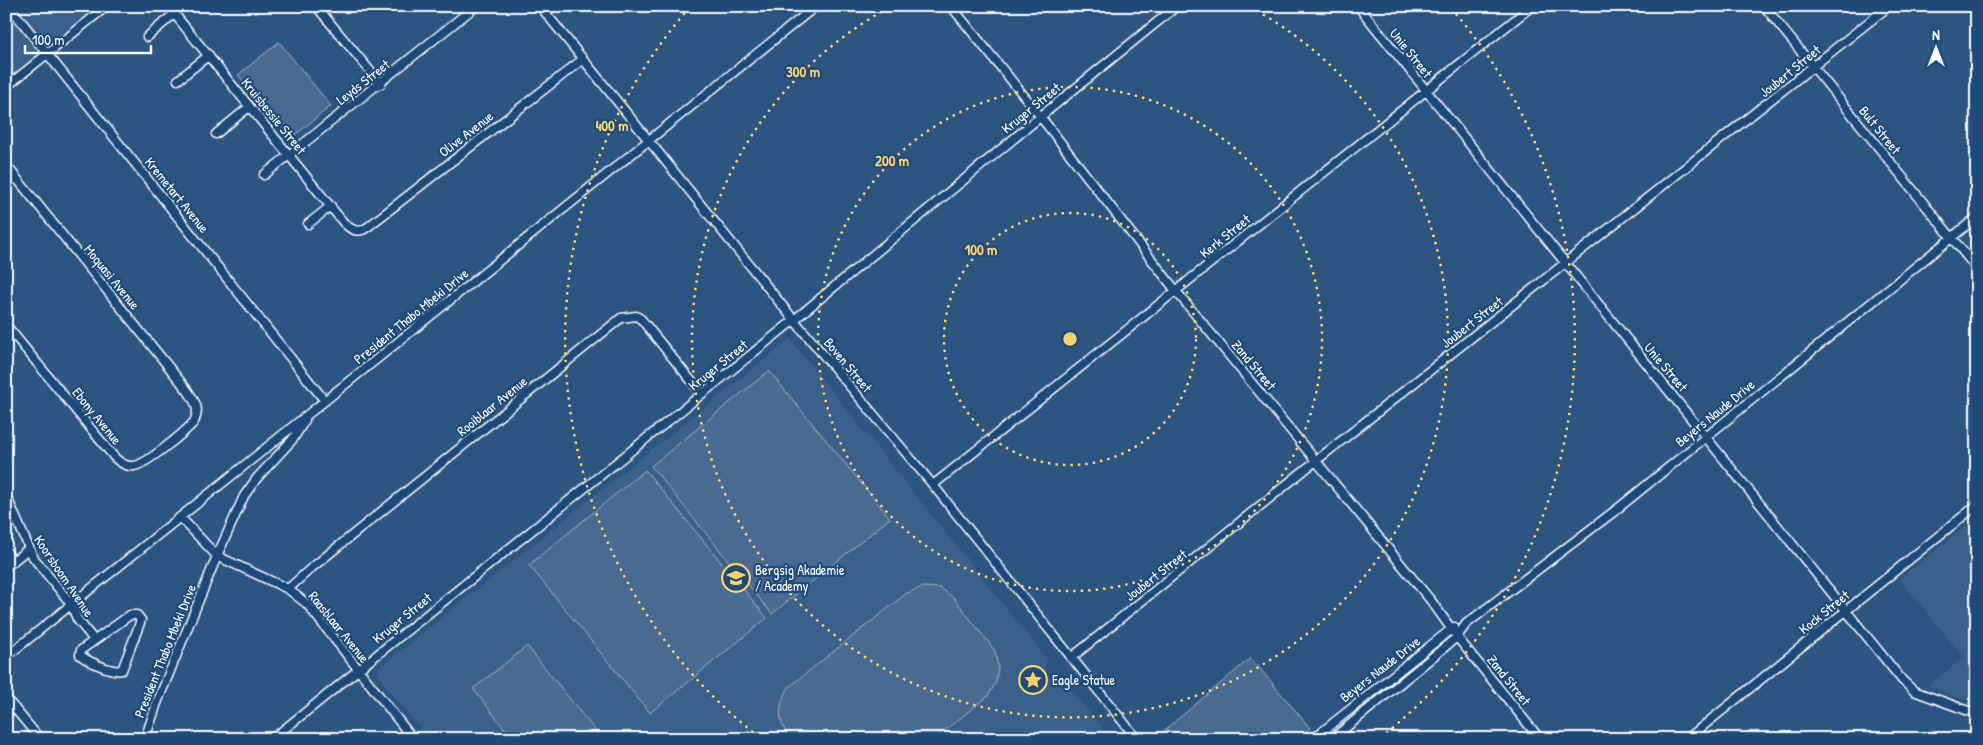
<svg xmlns="http://www.w3.org/2000/svg" width="1983" height="745" viewBox="0 0 1983 745" font-family="'Patrick Hand',sans-serif">
	<style>
		.built { fill: #3b618b }
		.green { fill: #486b92; stroke: #a4b5c8 }
		.lines { fill: none; stroke-linecap: round; stroke-linejoin: round }
		.minor-casing { stroke: #fff; stroke-width: 11 }
		.minor { stroke: #1f4a7a; stroke-width: 8 }
		.ring { fill: none; stroke: #ffd166; stroke-width: 2.5; stroke-dasharray: 2.5 5 }
		.labels { text-anchor: middle; stroke-width: 4.5; stroke-linejoin: round; paint-order: stroke }
		.street-label { font-size: 14px; fill: #fff; stroke: #1f4a7a }
		.poi-label { font-size: 14px; fill: #fff; stroke: #1f4a7a; text-anchor: start }
		.centre { fill: #ffd166; stroke: #1f4a7a; stroke-width: 2.5 }
		.ring-label { font-size: 15px; text-anchor: middle; font-weight: bold; fill: #ffd166; stroke: #1f4a7a; stroke-width: 4.5; stroke-linejoin: round; paint-order: stroke }
	</style>
	<rect width="100%" height="100%" fill="#2c5582"/>
	<filter id="ink" filterUnits="userSpaceOnUse"><feTurbulence type="fractalNoise" baseFrequency=".02" numOctaves="2"/><feDisplacementMap in="SourceGraphic" scale="10" xChannelSelector="R" yChannelSelector="G"/><feConvolveMatrix kernelMatrix="1 2 1 2 8 2 1 2 1" color-interpolation-filters="sRGB"/></filter>
	<g filter="url(#ink)">
		<path class="built" d="M6 6H100L6 81Z
			M790 339 1047 659 1044 670 1056 684 1065 683 1111 739H429L379 677V668Z
			M1977 518V704L1928 686 1964 657 1899 579Z"/>
		<path class="green" d="M279 42 331 106 290 139 238 75Z
			M769 371 890 518 772 614 651 466Z
			M645 470 767 618 650 713 529 565Z
			M923 587 940 588 954 598 995 651 998 667 996 682 988 696 934 739H791C776 720 778 707 789 687L907 593Z
			M527 646 598 734 591 739H513L473 689Z
			M1251 658 1310 728 1298 739 1155 738Z"/>
		<g class="lines">
			<defs>
				<path id="minor" d="M9 6 325 401
					M168 6 343 222C352 231 359 234 369 226L583 59
					M316 6 381 84
					M540 6 794 320 933 485 1137 739
					M951 6 1033 107 1176 291 1432 602 1457 637 1540 739
					M1358 6 1902 680 1914 691 1922 694 1977 714
					M1764 6 1977 269
					M147 37 174 14
					M178 80 209 55
					M6 87 107 6
					M216 134 249 107
					M6 165 188 391C196 403 200 409 194 422 185 432 147 464 134 466 126 467 119 462 114 457L6 325
					M264 175 476 6
					M6 185 16 177
					M308 224 331 206
					M933 485 1532 6
					M6 495 33 557 71 604 77 619 94 640
					M180 517 217 556 288 589 307 604 413 739
					M6 551 13 562
					M6 567 28 549
					M288 589 309 570 621 318 636 316 641 319 702 394
					M130 615H137L141 620 122 670C113 673 87 661 80 655L81 650Z
					M6 657 816 6
					M1071 658 1307 468 1889 6
					M6 698 40 739
					M145 739 157 703 217 556 244 496 257 478 293 439 305 420
					M272 739 794 320 1040 117 1177 6
					M1313 739 1454 627
					M1332 739 1457 637 1466 624 1616 510 1977 217
					M1687 739 1977 505"/>
			</defs>
			<use href="#minor" class="minor-casing"/>
			<use href="#minor" class="minor"/>
		</g>
	</g>
	<g class="ring">
		<circle cx="1070" cy="339" r="126"/>
		<circle cx="1070" cy="339" r="252"/>
		<path d="M1250 7A378 378 0 1 1 890 7"/>
		<path d="M759 737A505 505 0 0 1 689 8M1451 8A505 505 0 0 1 1381 737"/>
	</g>
	<defs>
		<symbol id="school-ring" viewBox="-11 -11 22 22"><circle r="9.5" fill="#1f4a7a" stroke="#ffd166" stroke-width="1.5"/><path d="M0-5L7-2L0 1L-7-2ZM-4 1L0 2.5L4 1V4Q0 6-4 4Z" fill="#ffd166"/></symbol>
		<symbol id="sight-ring" viewBox="-11 -11 22 22"><circle r="9.5" fill="#1f4a7a" stroke="#ffd166" stroke-width="1.5"/><path d="M0-6L1.8-2.2L6-1.7L2.9 1.2L3.7 5.4L0 3.3L-3.7 5.4L-2.9 1.2L-6-1.7L-1.8-2.2Z" fill="#ffd166"/></symbol>
	</defs>
	<g fill-rule="evenodd">
		<use href="#school-ring" x="720" y="562" width="32" height="32"/>
		<use href="#sight-ring" x="1017" y="664" width="32" height="32"/>
	</g>
	<g class="labels">
		<g class="street-label">
			<text transform="translate(1411 53) rotate(51)" y="5">Unie Street</text>
			<text transform="translate(1790 71) rotate(-39)" y="5">Joubert Street</text>
			<text transform="translate(363 82) rotate(-38)" y="5">Leyds Street</text>
			<text transform="translate(1031 108) rotate(-39)" y="5">Kruger Street</text>
			<text transform="translate(274 116) rotate(51)" y="5">Kruisbessie Street</text>
			<text transform="translate(1880 130) rotate(51)" y="5">Bult Street</text>
			<text transform="translate(466 134) rotate(-38)" y="5">Olive Avenue</text>
			<text transform="translate(177 195) rotate(51)" y="5">Kremetart Avenue</text>
			<text transform="translate(1225 236) rotate(-39)" y="5">Kerk Street</text>
			<text transform="translate(112 277) rotate(51)" y="5">Moquasi Avenue</text>
			<text transform="translate(411 316) rotate(-39)" y="5">President Thabo Mbeki Drive</text>
			<text transform="translate(1472 322) rotate(-38)" y="5">Joubert Street</text>
			<text transform="translate(718 365) rotate(-39)" y="5">Kruger Street</text>
			<text transform="translate(848 365) rotate(50)" y="5">Boven Street</text>
			<text transform="translate(1254 365) rotate(50)" y="5">Zand Street</text>
			<text transform="translate(1666 367) rotate(50)" y="5">Unie Street</text>
			<text transform="translate(492 406) rotate(-39)" y="5">Rooiblaar Avenue</text>
			<text transform="translate(1715 413) rotate(-39)" y="5">Beyers Naude Drive</text>
			<text transform="translate(97 416) rotate(51)" y="5">Ebony Avenue</text>
			<text transform="translate(1156 575) rotate(-38)" y="5">Joubert Street</text>
			<text transform="translate(64 576) rotate(56)" y="5">Koorsboom Avenue</text>
			<text transform="translate(1824 612) rotate(-39)" y="5">Kock Street</text>
			<text transform="translate(402 618) rotate(-39)" y="5">Kruger Street</text>
			<text transform="translate(339 627) rotate(51)" y="5">Raasblaar Avenue</text>
			<text transform="translate(165 651) rotate(-68)" y="5">President Thabo Mbeki Drive</text>
			<text transform="translate(1380 669) rotate(-38)" y="5">Beyers Naude Drive</text>
			<text transform="translate(1509 680) rotate(51)" y="5">Zand Street</text>
		</g>
		<g class="poi-label">
			<text x="755" y="575">Bergsig Akademie<tspan x="755" dy="16">/ Academy</tspan></text>
			<text x="1052" y="685">Eagle Statue</text>
		</g>
	</g>
	<circle cx="1070" cy="339" r="8" class="centre"/>
	<g class="ring-label">
		<text x="803" y="77">300 m</text>
		<text x="612" y="131">400 m</text>
		<text x="892" y="166">200 m</text>
		<text x="981" y="255">100 m</text>
	</g>
	<rect width="1983" height="745" fill="none" stroke="#1f4a7a" stroke-width="25"/>
	<rect x="12" y="12" width="1958" height="720" fill="none" stroke="#fff" stroke-width="2" filter="url(#ink)"/>
	<g transform="translate(1936 48)" stroke="#1f4a7a" stroke-width="4" paint-order="stroke">
	<path d="M0-4L9 19L0 12L-9 19Z" fill="#ffffff"/>
	<text y="-8" font-size="14" font-weight="bold" text-anchor="middle" fill="#ffffff">N</text>
	</g>
	<path d="M25 45v8h126v-8" fill="none" stroke="#ffffff" stroke-width="2.5"/>
	<text x="32" y="45" font-size="15" fill="#ffffff" stroke="#1f4a7a" stroke-width="4" paint-order="stroke">100 m</text>
</svg>
